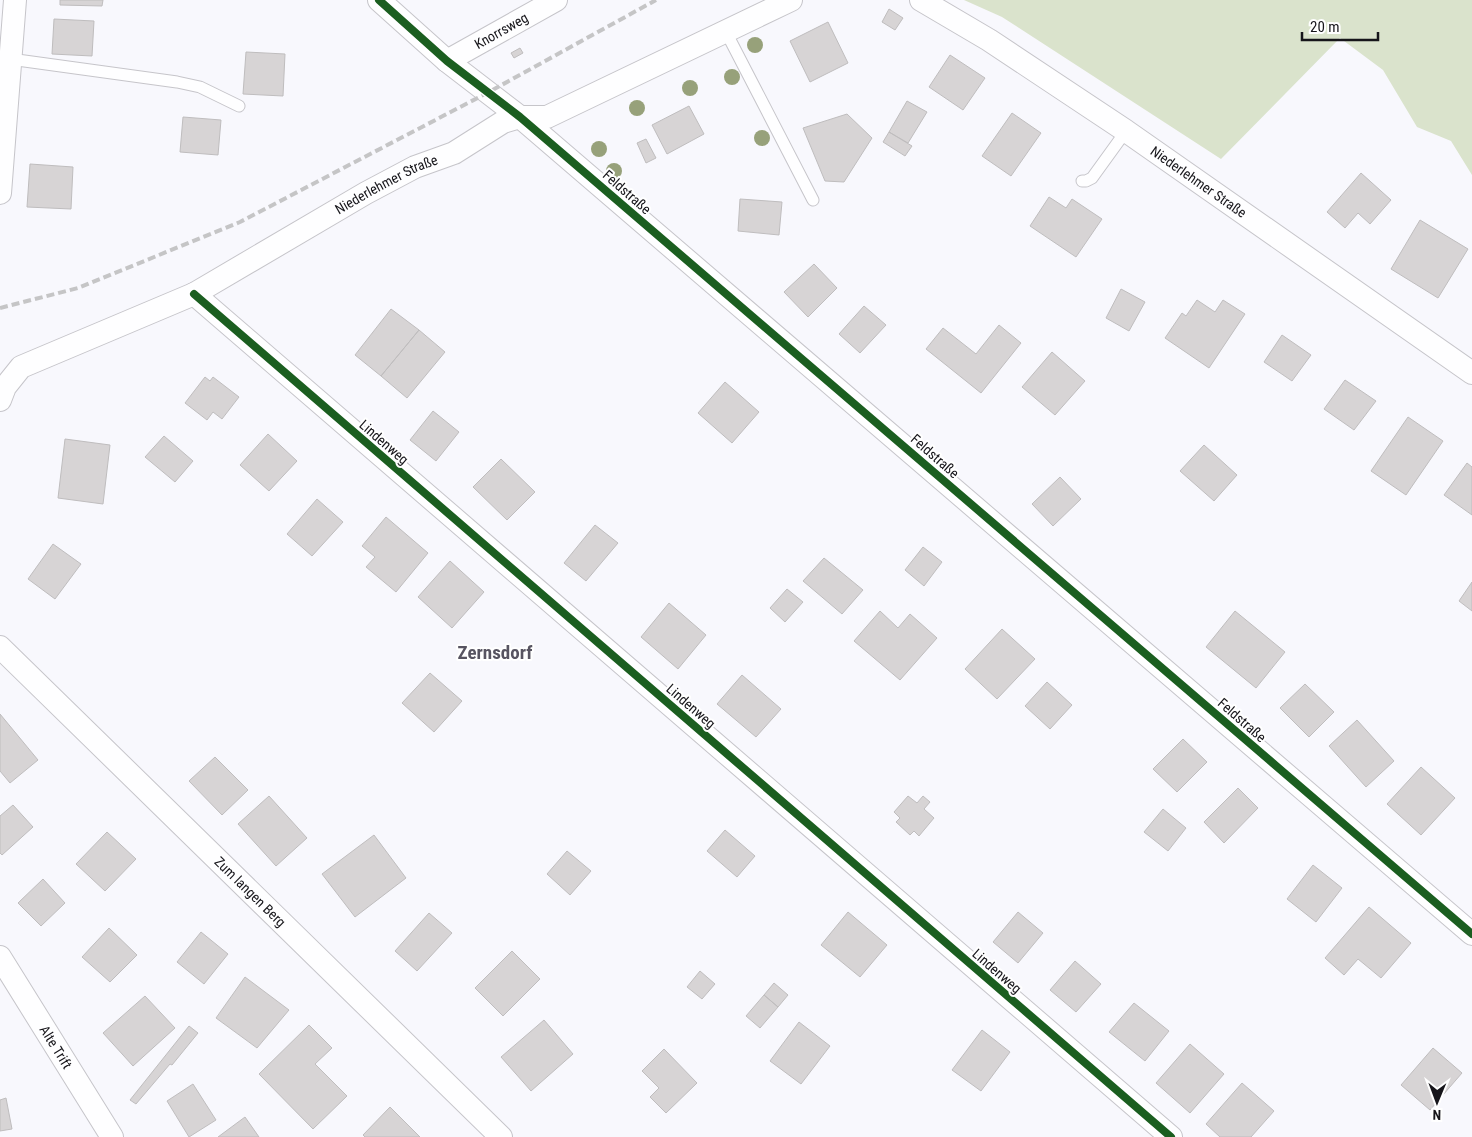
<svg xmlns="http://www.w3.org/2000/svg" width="1472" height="1137" viewBox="0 0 1472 1137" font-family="'Roboto Condensed',sans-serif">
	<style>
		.green { fill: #dae3cc }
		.building { fill: #d7d4d5; stroke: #bfbdbe }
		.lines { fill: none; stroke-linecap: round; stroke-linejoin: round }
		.lane-casing { stroke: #c6c5ca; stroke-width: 13 }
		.street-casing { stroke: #c6c5ca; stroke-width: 24 }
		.lane { stroke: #fefeff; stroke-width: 11 }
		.street { stroke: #fefeff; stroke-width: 22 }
		.rail { stroke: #c5c5c6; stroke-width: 4; stroke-dasharray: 8 4; stroke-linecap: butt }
		.cycleway-casing { stroke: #fff; stroke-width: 11 }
		.cycleway { stroke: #1b5e20; stroke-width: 8 }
		.tree { fill: #97a17a }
		.labels { text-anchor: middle; stroke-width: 4; stroke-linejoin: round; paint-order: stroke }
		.street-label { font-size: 14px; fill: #16151a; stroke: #fff }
		.district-label { font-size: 19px; font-weight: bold; fill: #575461; stroke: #fff }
	</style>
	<rect width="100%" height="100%" fill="#f8f8fd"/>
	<path class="green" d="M964 0H1472V175L1451 141 1417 127 1383 70 1340 38 1221 159 1002 17Z"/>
	<path class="building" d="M60 0H103L102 6 60 5Z
		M889 9 903 18 895 30 882 22Z
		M54 19 94 21 92 56 52 54Z
		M828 22 848 63 810 82 790 41Z
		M520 48 523 53 514 58 511 53Z
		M246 52 285 54 283 96 243 94Z
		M950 55 985 78 963 110 929 87Z
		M907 101 927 112 908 143 889 132Z
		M689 106 704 134 667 154 652 125Z
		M1012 113 1041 133 1011 176 982 156Z
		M847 114 872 138 844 182 825 181 803 128Z
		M183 117 221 120 218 155 180 152Z
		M889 132 912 146 905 156 883 142Z
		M646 139 656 158 646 163 637 143Z
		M30 164 73 167 71 209 27 207Z
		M1361 173 1391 200 1370 224 1358 213 1345 228 1327 212Z
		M1049 197 1066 208 1072 199 1102 219 1076 257 1030 226Z
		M740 199 782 202 779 235 738 231Z
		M1420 220 1468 249 1438 298 1391 269Z
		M814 264 837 288 808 317 784 292Z
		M1121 289 1145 302 1129 331 1106 318Z
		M1197 300 1215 312 1223 300 1245 314 1209 368 1165 338 1182 313 1186 316Z
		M864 306 886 325 860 353 839 334Z
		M391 309 419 330 381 376 355 355Z
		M999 325 1021 343 981 393 926 349 943 328 976 354Z
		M419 330 445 352 407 398 381 376Z
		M1282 335 1311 355 1292 381 1264 362Z
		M1052 352 1085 381 1055 415 1022 387Z
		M205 377 210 381 213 377 239 397 222 419 213 412 207 420 185 403Z
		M1345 380 1376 401 1354 430 1324 409Z
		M725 382 759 412 732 443 698 413Z
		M433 411 459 432 436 461 410 440Z
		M1408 417 1443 441 1406 495 1371 471Z
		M268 434 297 461 269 491 240 465Z
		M164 436 193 461 175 482 145 457Z
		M65 439 110 445 103 504 58 498Z
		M1204 445 1237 475 1214 501 1180 471Z
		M501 459 535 492 507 520 473 487Z
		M1467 463 1472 467V515L1444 495Z
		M1060 477 1081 499 1053 526 1032 504Z
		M317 499 343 522 312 556 287 534Z
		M386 517 428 553 396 592 366 567 375 557 362 546Z
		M595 525 618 543 586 581 564 563Z
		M53 544 81 564 55 599 28 579Z
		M923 547 942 562 924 586 905 570Z
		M824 558 863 590 842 614 803 581Z
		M450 561 484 592 452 628 418 597Z
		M1472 582V611L1459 601Z
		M787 589 803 602 785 622 770 608Z
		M669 603 706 635 678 669 641 637Z
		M880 611 898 628 910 614 937 638 900 680 854 641Z
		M1235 611 1285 652 1256 688 1206 647Z
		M1002 629 1035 659 997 699 965 669Z
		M430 673 462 701 434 732 402 703Z
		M742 675 781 709 756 737 717 704Z
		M1047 682 1072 705 1050 729 1025 706Z
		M1305 684 1334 712 1309 737 1280 708Z
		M0 714 38 760 10 783 0 771Z
		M1357 720 1394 761 1366 787 1329 746Z
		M1183 739 1207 762 1177 792 1153 769Z
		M215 757 248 790 222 815 189 781Z
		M1421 767 1455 798 1421 835 1387 804Z
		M1238 788 1258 808 1224 843 1204 822Z
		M269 796 307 838 276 866 238 824Z
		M908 796 917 803 923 796 930 802 924 809 934 818 919 836 914 831 910 835 896 822 900 818 894 812Z
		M13 805 33 827 2 855 0 853V816Z
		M1163 809 1186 828 1168 851 1144 832Z
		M725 830 755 856 737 877 707 851Z
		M107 832 136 859 105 891 76 864Z
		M374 835 406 878 355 917 322 874Z
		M567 851 591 871 570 895 547 874Z
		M1313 865 1342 888 1316 922 1287 899Z
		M43 879 65 903 41 926 18 903Z
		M1369 907 1411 943 1381 978 1358 959 1344 975 1325 958Z
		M848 912 887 945 860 977 821 945Z
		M1018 912 1043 933 1018 963 993 942Z
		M429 913 452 933 417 971 395 951Z
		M109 928 137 955 110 982 82 957Z
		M201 932 228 954 204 984 177 962Z
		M512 951 540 979 503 1016 475 988Z
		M1075 961 1101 984 1076 1012 1050 990Z
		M700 971 715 984 702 999 687 987Z
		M245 977 289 1010 257 1048 216 1018Z
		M774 983 788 995 778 1007 764 995Z
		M764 995 778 1007 760 1028 746 1016Z
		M145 996 175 1028 133 1066 103 1033Z
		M1134 1003 1169 1031 1145 1061 1109 1032Z
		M544 1020 573 1054 531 1091 501 1057Z
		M799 1022 830 1046 801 1084 770 1061Z
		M309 1025 332 1048 315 1064 347 1096 313 1129 259 1074Z
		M189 1026 198 1033 172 1065 170 1064 136 1104 130 1100Z
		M982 1030 1010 1052 981 1091 952 1070Z
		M1190 1044 1224 1074 1190 1113 1156 1083Z
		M1433 1048 1462 1073 1430 1110 1401 1085Z
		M664 1049 697 1083 666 1113 650 1097 659 1088 642 1071Z
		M1242 1083 1274 1111 1251 1137H1220L1206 1124Z
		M193 1084 216 1120 189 1137 167 1101Z
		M6 1098 12 1129 0 1131V1100Z
		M390 1107 420 1137H365L363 1135Z
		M245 1117 259 1137H218Z"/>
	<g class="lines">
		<defs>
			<path id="lane" d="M726 32 813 200
				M10 59 177 82 200 87 239 106
				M1082 181H1086L1092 178 1126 131"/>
			<g id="street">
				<path d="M379 0 447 61 520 117 1472 934"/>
				<path id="s1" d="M921 0 989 40 1126 131 1472 373"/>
				<path id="s2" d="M447 61 556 0"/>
				<path d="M0 193 15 0"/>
				<path d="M194 294 1171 1137"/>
				<path id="s3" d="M0 400 5 387 21 367 194 294 366 193 415 167 454 153 503 122 520 117H547L791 0"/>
				<path id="s4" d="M0 647 501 1137"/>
				<path id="s5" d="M0 957 112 1137"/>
			</g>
		</defs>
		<use href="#lane" class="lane-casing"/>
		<use href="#street" class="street-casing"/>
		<use href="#lane" class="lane"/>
		<use href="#street" class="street"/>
		<path class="rail" d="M0 308 78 288 240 222 487 93 656 0"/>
		<defs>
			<path id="cycleway" d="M379 0 447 61 520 117 1472 934
				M194 294 1171 1137"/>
		</defs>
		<use href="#cycleway" class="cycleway-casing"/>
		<use href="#cycleway" class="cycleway"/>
	</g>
	<g class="tree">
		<circle cx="755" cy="45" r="8"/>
		<circle cx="732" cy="77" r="8"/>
		<circle cx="690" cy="88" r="8"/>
		<circle cx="637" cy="108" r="8"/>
		<circle cx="762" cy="138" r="8"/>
		<circle cx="599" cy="149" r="8"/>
		<circle cx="614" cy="171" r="8"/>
	</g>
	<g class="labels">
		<g class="street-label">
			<text dy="5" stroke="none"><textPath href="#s2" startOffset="62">Knorrsweg</textPath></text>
			<text dy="5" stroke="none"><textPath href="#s1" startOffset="332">Niederlehmer Straße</textPath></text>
			<text dy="5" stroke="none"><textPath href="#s3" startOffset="449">Niederlehmer Straße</textPath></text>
			<text transform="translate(627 192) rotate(41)" y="5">Feldstraße</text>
			<text transform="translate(384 442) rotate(41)" y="5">Lindenweg</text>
			<text transform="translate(935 456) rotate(41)" y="5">Feldstraße</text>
			<text transform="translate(691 706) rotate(41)" y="5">Lindenweg</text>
			<text transform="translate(1242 720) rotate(41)" y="5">Feldstraße</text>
			<text dy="5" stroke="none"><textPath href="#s4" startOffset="350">Zum langen Berg</textPath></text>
			<text transform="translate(997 971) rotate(41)" y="5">Lindenweg</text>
			<text dy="5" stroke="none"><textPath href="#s5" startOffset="106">Alte Trift</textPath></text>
		</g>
		<g class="district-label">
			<text x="495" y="659">Zernsdorf</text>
		</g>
	</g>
	<g transform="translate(1437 1102) rotate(181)" stroke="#ffffff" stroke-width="4" paint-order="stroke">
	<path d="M0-4L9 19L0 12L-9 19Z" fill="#16151a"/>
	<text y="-8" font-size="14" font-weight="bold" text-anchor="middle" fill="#16151a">N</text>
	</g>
	<path d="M1302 32v8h76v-8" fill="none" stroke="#16151a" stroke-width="2.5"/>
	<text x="1310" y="32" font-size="15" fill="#16151a" stroke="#ffffff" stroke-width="4" paint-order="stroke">20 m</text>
</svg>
